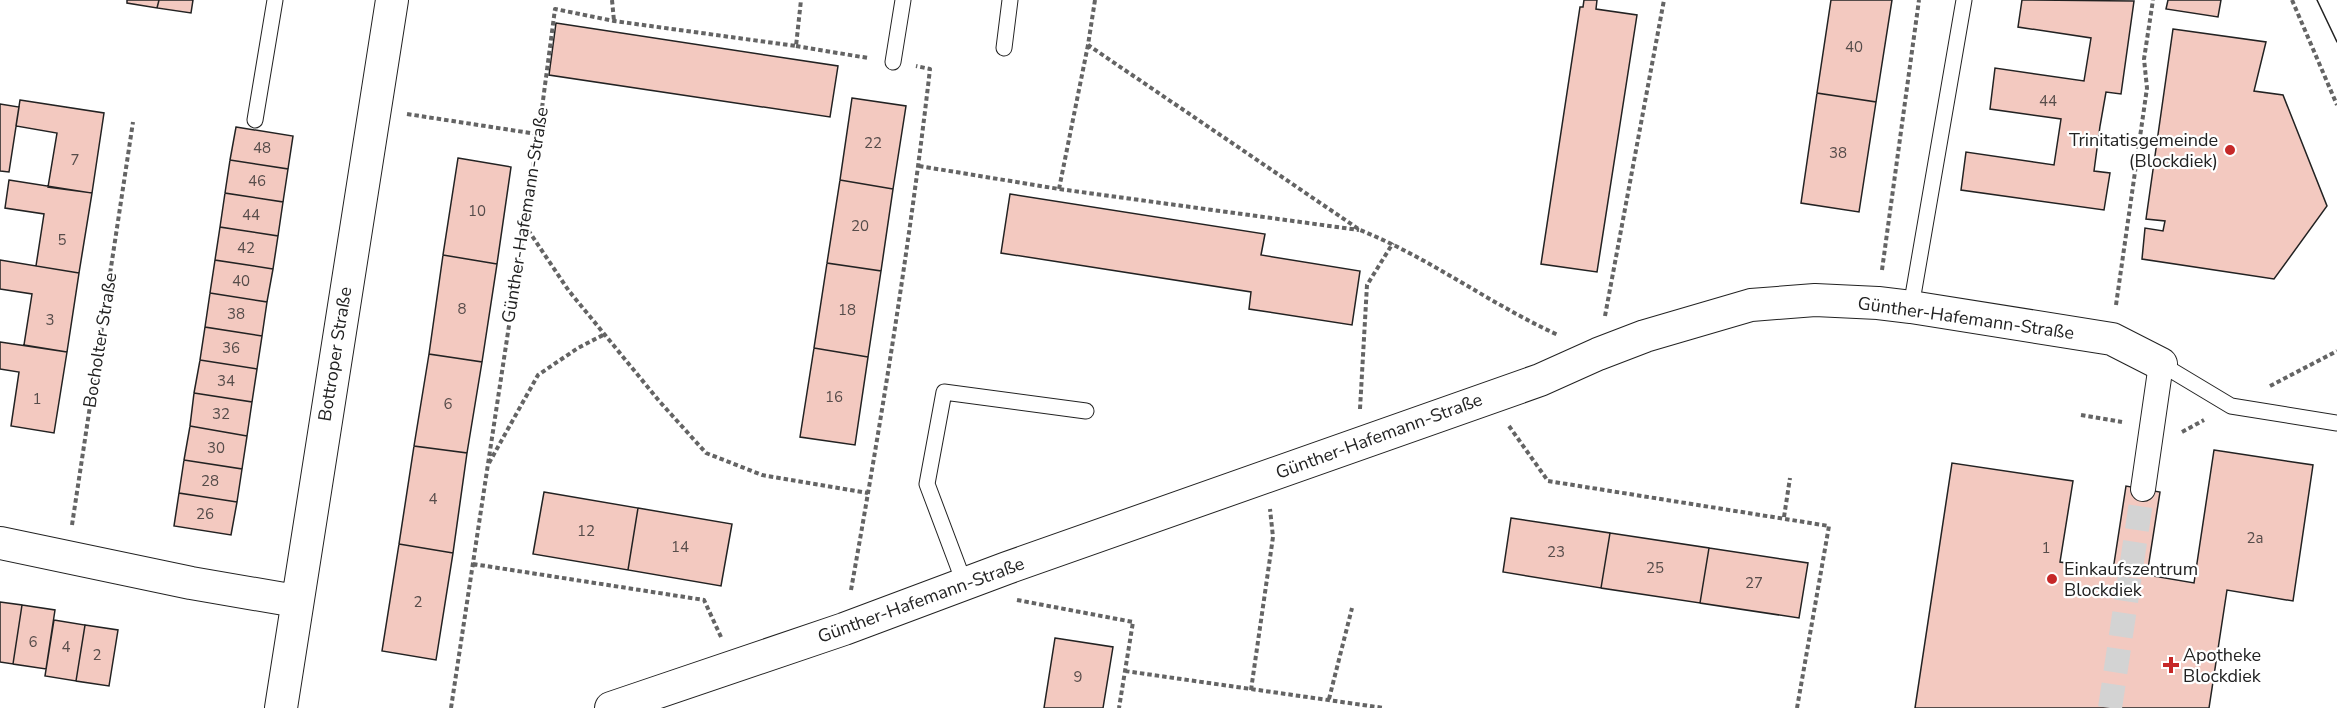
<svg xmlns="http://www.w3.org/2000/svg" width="2337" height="708" viewBox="0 0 2337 708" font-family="'Nunito Sans',sans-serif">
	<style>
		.building { fill: #f3c9c0; stroke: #222; stroke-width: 1.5 }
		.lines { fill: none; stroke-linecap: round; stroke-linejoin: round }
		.pedestrian-tunnel { stroke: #d3d3d3; stroke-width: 24; stroke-dasharray: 24 12; stroke-linecap: butt }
		.service-casing { stroke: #222; stroke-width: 17 }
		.pedestrian-casing { stroke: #222; stroke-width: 26 }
		.minor-casing { stroke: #222; stroke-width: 34 }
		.path { stroke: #646464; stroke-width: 4; stroke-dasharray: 4.5 3; stroke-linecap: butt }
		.service { stroke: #fff; stroke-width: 15 }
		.pedestrian { stroke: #fff; stroke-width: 24 }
		.minor { stroke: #fff; stroke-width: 32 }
		.tram { stroke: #222; stroke-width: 1.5 }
		.poi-dot { fill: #c62828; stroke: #fff; stroke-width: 2 }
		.labels { text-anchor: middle; stroke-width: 4.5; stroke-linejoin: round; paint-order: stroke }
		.number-label { font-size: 15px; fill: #564c4a }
		.poi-label { font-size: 18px; fill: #222; stroke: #fff; text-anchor: start }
		.street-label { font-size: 18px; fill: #222; stroke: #fff }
	</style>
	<rect width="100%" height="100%" fill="#fff"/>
	<path class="building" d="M127 0H159L157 8 127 3Z
		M159 0H193L191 13 157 8Z
		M1584 0H1597L1596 9 1637 15 1597 272 1541 264 1580 7H1583Z
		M1831 0H1892L1876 102 1817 93Z
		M2022 0 2134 1 2121 94 2106 92 2100 126 2094 171 2110 173 2104 210 1961 190 1966 152 2054 165 2061 119 1990 109 1995 68 2084 81 2091 38 2018 27Z
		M2168 0H2221L2218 17 2166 9Z
		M556 23 838 66 830 117 549 75Z
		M2173 29 2266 42 2254 91 2283 95 2327 206 2274 279 2142 259 2145 228 2163 231 2165 221 2146 219Z
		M1817 93 1876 102 1859 212 1801 203Z
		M852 98 906 106 893 189 840 180Z
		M20 100 104 113 92 193 48 187 57 133 16 126Z
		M0 104 19 107 9 172 0 171Z
		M236 127 293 136 288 169 230 160Z
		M458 158 511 167 497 264 443 255Z
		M230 160 288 169 283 202 225 193Z
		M9 180 92 193 79 273 36 266 44 214 5 208Z
		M840 180 893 189 881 271 827 263Z
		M225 193 283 202 278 236 220 227Z
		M1010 194 1265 234 1261 255 1360 271 1352 325 1249 309 1251 292 1001 253Z
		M220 227 278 236 273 269 215 260Z
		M443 255 497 264 482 362 429 354Z
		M0 260 79 273 67 352 24 345 32 294 0 289Z
		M215 260 273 269 267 302 210 293Z
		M827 263 881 271 868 357 814 348Z
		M210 293 267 302 262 336 205 327Z
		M205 327 262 336 257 369 200 360Z
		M0 342 67 352 54 433 11 426 19 372 0 369Z
		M814 348 868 357 855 445 800 437Z
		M429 354 482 362 467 453 414 446Z
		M200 360 257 369 252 402 194 393Z
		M194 393 252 402 247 436 190 426Z
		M190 426 247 436 242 469 184 460Z
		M414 446 467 453 453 553 399 544Z
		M2214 450 2313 465 2293 601 2227 590 2209 708H1915L1952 463 2073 481 2060 562 2113 570 2126 486 2160 492 2147 575 2194 583Z
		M184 460 242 469 237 502 179 493Z
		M544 492 638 508 628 570 533 554Z
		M179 493 237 502 231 535 174 526Z
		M638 508 732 524 721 586 628 570Z
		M1511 518 1610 533 1601 588 1503 572Z
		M1610 533 1709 548 1700 603 1601 588Z
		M399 544 453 553 436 660 382 651Z
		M1709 548 1808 563 1799 618 1700 603Z
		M0 602 22 605 13 664 0 662Z
		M22 605 55 610 46 669 13 664Z
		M54 620 85 625 76 681 45 676Z
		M85 625 118 630 109 686 76 681Z
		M1055 638 1113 647 1103 708H1044Z"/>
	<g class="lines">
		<path class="pedestrian-tunnel" d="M2110 708 2143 489"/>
		<defs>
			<path id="service" d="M1004 48 1010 0
				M893 62 903 0
				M255 120 275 0
				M1911 307 1964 0
				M2161 364 2231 406 2337 423
				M965 585 927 484 944 392 1086 411"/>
			<path id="pedestrian" d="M2143 489 2161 364"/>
			<path id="minor" d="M0 543 191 583 296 601
				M281 708 392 0
				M611 708 844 629 1007 568 1540 380 1598 354 1645 336 1751 305 1815 300 1878 303 1911 307 2112 339 2161 364"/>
		</defs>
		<use href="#service" class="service-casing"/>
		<use href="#pedestrian" class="pedestrian-casing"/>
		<use href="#minor" class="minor-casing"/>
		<path class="path" d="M612 0 614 21
			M1095 0 1088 45 1360 230C1430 258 1490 304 1558 335
			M2292 0 2337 105
			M796 46 868 58
			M407 114 537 134
			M919 166 1059 189 1359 230
			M1059 189 1088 45
			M524 224 569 291 660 402 706 453 762 475 868 493
			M1882 270 1919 0
			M2116 305 2147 88 2144 59 2153 0
			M1605 316 1664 0
			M2270 386 2337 351
			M1360 409 1367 285 1393 243
			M2081 415 2122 422
			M1509 426 1548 481 1829 526 1797 708
			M2182 432 2204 420
			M489 463 538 375 578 348 605 334
			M1784 517 1790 478
			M72 525 133 122
			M473 564 704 600 721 637
			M851 590C882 417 910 243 930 69L916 66
			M1017 600 1133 622 1119 708
			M1125 671 1384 708
			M1251 690 1273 537 1270 509
			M1329 699 1352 608
			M451 708 542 108 555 9 614 21 796 46 801 0"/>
		<use href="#service" class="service"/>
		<use href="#pedestrian" class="pedestrian"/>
		<use href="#minor" class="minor"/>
		<path class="tram" d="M2317 0 2337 42"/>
	</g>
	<g class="poi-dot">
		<circle cx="2230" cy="150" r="6"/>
		<circle cx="2052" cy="579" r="6"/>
		<path d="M2168 656h6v6h6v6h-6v6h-6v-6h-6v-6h6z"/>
	</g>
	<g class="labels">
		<g class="number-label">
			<text x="1854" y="52">40</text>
			<text x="2048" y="106">44</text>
			<text x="873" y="148">22</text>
			<text x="262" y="153">48</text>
			<text x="1838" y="158">38</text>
			<text x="75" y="165">7</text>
			<text x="257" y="186">46</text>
			<text x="477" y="216">10</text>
			<text x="251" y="220">44</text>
			<text x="860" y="231">20</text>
			<text x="62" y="245">5</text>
			<text x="246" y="253">42</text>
			<text x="241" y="286">40</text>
			<text x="462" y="314">8</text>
			<text x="847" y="315">18</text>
			<text x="236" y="319">38</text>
			<text x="50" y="325">3</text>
			<text x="231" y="353">36</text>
			<text x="226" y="386">34</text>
			<text x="834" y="402">16</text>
			<text x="37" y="404">1</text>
			<text x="448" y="409">6</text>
			<text x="221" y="419">32</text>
			<text x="216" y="453">30</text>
			<text x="210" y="486">28</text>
			<text x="433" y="504">4</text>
			<text x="205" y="519">26</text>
			<text x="586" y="536">12</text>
			<text x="2255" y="543">2a</text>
			<text x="680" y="552">14</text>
			<text x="2046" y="553">1</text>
			<text x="1556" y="557">23</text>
			<text x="1655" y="573">25</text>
			<text x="1754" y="588">27</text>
			<text x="418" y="607">2</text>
			<text x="33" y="647">6</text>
			<text x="66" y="652">4</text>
			<text x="97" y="660">2</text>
			<text x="1078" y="682">9</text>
		</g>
		<g class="poi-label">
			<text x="2218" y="146" text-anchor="end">Trinitatisgemeinde<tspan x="2218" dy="21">(Blockdiek)</tspan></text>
			<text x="2064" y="575">Einkaufszentrum<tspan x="2064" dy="21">Blockdiek</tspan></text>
			<text x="2183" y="661">Apotheke<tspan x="2183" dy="21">Blockdiek</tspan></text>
		</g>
		<g class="street-label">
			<text transform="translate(525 215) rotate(-81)" y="6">Günther-Hafemann-Straße</text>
			<text transform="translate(1966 318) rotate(8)" y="6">Günther-Hafemann-Straße</text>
			<text transform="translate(100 340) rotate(-81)" y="6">Bocholter Straße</text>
			<text transform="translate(335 354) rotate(-81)" y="6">Bottroper Straße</text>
			<text transform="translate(1379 436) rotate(-20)" y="6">Günther-Hafemann-Straße</text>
			<text transform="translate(921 600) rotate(-20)" y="6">Günther-Hafemann-Straße</text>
		</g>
	</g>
</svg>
